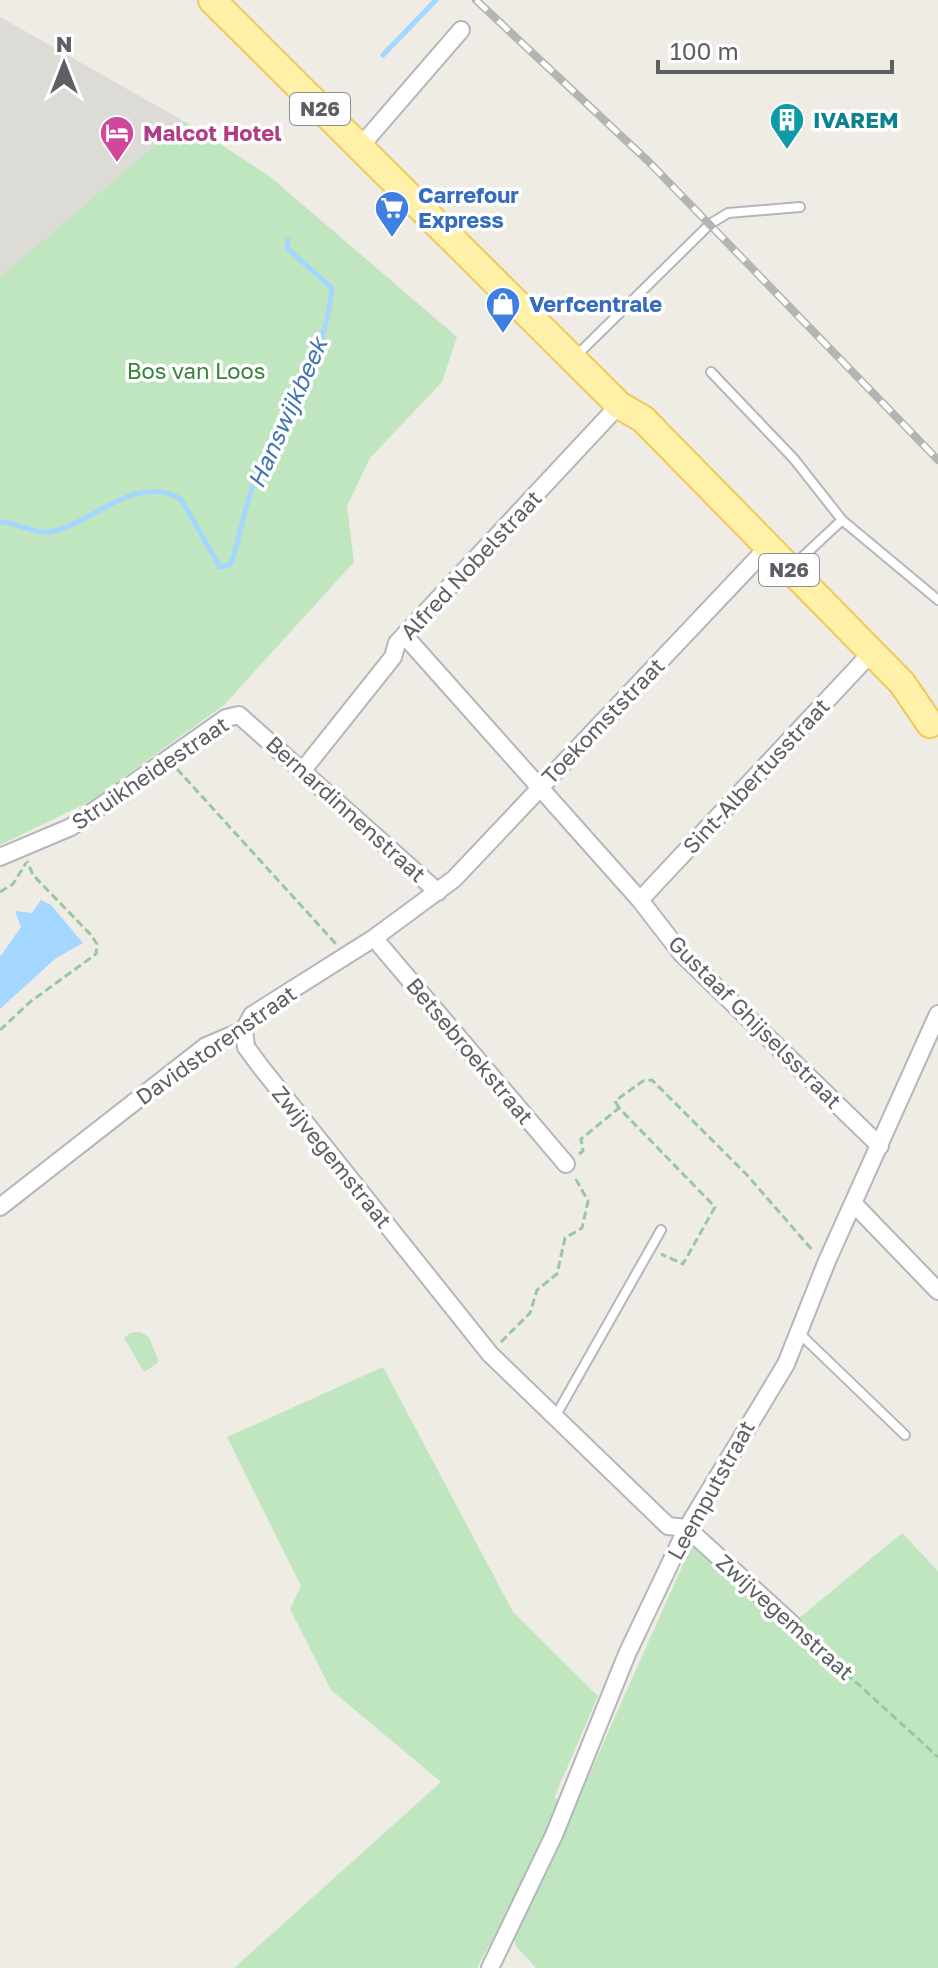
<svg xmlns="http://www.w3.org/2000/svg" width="938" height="1968" viewBox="0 0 938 1968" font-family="'Golos Text',sans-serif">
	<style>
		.industrial { fill: #dddbd6 }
		.green { fill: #c0e6c0 }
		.water { fill: #a3d7ff }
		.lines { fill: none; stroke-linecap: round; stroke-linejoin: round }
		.stream { stroke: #a3d7ff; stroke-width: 5 }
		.service-casing { stroke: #b4b6bb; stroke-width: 12 }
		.minor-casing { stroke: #b4b6bb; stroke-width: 20 }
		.primary-casing { stroke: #f2c859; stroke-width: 30 }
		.path { stroke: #99c7a6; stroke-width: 3; stroke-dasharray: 8 4; stroke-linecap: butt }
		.service { stroke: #fff; stroke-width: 8 }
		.minor { stroke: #fff; stroke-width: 16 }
		.primary { stroke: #fff1a8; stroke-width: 26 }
		.rail-casing { stroke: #b3b4b4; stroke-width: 8 }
		.rail { stroke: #fff; stroke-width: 5; stroke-dasharray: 15; stroke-linecap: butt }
		.labels { text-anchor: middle; stroke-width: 7; stroke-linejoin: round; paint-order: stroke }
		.shield { fill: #fff; stroke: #8d9092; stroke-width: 2 }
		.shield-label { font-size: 20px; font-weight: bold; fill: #5c6064 }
		.culture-label { font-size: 22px; font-weight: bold; fill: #0d838f; stroke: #fff; text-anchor: start }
		.hotel-label { font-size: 22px; font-weight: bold; fill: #b23c85; stroke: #fff; text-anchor: start }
		.shop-label { font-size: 22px; font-weight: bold; fill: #366cbe; stroke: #fff; text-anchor: start }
		.park-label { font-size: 22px; fill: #348338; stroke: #fff }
		.street-label { font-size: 22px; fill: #5c6064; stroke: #fff }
		.water-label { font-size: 24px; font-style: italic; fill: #4077b2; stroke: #fff }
	</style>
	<rect width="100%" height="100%" fill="#eeece4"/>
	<path class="industrial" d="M0 17 182 120 178 208 0 287Z"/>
	<path class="green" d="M184 121 268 175 457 337 442 382 370 458 347 506 354 562 224 705 89 802 0 845V277Z
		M140 1332 149 1337 159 1362 144 1372 124 1338 130 1333Z
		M383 1367 513 1612 598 1696 554 1798 577 1802 697 1533 792 1624 902 1533 938 1571V1968H536L516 1946 507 1913 477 1968H234L441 1782 331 1690 290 1609 301 1586 227 1437Z"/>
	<path class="water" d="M41 900 51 905 83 943 56 958 0 1009V957L21 927 15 911 32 913Z"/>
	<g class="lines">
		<path class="stream" d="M383 55 436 0
			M0 522C19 522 35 536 54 531 96 521 136 473 181 499L220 567 231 564C241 533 246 499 259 469 288 402 324 366 332 288L287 248 288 240"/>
		<defs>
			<path id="service" d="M576 356 710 224 728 213 800 207
				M711 372 794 459 842 520 938 600
				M780 578 842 520
				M799 1333 905 1435
				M555 1417 661 1230"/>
			<path id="minor" d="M359 148 461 30
				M404 635 640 900 681 953 880 1146
				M303 770 393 657 397 643 619 405
				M0 857 71 827 226 718 239 715 438 892
				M640 900 872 652
				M374 938 566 1164
				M244 1030 246 1047 260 1066 490 1354 668 1526 687 1528 792 1624
				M853 1203 938 1291
				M0 1207 206 1046 244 1030 252 1015 374 938 454 879 767 548
				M490 1968 554 1835 627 1654 687 1528 786 1364 827 1261 938 1014"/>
			<path id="primary" d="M212 0 619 405 643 419 902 683 930 724"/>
		</defs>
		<use href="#service" class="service-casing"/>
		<use href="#minor" class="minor-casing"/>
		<use href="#primary" class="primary-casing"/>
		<path class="path" d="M177 769 336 944
			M0 892 13 884 26 863
			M0 1030 30 1002 96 954 97 944 91 935 33 875 27 861
			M619 1108 615 1101 643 1081 652 1080 747 1175 814 1252
			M579 1154 583 1151 581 1139 619 1108 715 1207 683 1264 661 1254
			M501 1342 530 1313 537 1290 557 1274 565 1238 582 1228 588 1201 574 1176
			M802 1633 938 1757"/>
		<use href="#service" class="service"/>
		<use href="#minor" class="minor"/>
		<use href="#primary" class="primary"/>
		<defs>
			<path id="rail" d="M476 0 648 161 938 460"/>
		</defs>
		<use href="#rail" class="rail-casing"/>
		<use href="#rail" class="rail"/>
	</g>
	<defs>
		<symbol id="building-pin" viewBox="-11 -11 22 30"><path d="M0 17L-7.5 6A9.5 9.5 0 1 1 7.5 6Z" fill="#0f9aa8" stroke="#fff"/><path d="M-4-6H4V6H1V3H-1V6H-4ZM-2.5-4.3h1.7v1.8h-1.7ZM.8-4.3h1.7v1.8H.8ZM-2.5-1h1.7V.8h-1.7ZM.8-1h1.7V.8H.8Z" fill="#fff"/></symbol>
		<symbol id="hotel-pin" viewBox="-11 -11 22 30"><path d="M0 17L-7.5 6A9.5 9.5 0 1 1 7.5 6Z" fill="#d1479c" stroke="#fff"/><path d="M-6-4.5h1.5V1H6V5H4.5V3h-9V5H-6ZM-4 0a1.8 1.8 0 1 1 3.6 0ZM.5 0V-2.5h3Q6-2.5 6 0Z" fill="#fff"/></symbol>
		<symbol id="supermarket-pin" viewBox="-11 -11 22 30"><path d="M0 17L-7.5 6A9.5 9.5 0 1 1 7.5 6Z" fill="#3f7fe0" stroke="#fff"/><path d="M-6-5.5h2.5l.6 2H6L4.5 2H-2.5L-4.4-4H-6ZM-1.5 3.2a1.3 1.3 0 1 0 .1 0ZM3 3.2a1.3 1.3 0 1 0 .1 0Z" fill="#fff"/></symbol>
		<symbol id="shop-pin" viewBox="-11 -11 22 30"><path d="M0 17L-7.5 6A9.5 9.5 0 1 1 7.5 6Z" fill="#3f7fe0" stroke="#fff"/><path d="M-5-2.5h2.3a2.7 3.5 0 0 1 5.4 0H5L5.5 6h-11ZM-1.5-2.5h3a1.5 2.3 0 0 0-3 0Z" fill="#fff"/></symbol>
	</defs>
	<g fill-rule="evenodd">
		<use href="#building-pin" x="767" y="100" width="40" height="54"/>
		<use href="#hotel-pin" x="97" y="113" width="40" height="54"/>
		<use href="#supermarket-pin" x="372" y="188" width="40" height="54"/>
		<use href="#shop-pin" x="483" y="284" width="40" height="54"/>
	</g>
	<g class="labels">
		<g class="shield">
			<rect x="290" y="93" width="60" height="32" rx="6"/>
			<rect x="759" y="554" width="60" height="32" rx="6"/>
		</g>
		<g class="shield-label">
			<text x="320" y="116">N26</text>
			<text x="789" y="577">N26</text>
		</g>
		<g class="culture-label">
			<text x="813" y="128">IVAREM</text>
		</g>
		<g class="hotel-label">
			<text x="143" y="141">Malcot Hotel</text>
		</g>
		<g class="shop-label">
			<text x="418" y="203">Carrefour<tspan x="418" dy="25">Express</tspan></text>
			<text x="529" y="312">Verfcentrale</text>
		</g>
		<g class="park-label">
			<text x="196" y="379">Bos van Loos</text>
		</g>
		<g class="street-label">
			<text transform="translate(471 565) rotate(-47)" y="8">Alfred Nobelstraat</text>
			<text transform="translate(603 721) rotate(-46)" y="8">Toekomststraat</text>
			<text transform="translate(150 773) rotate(-34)" y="8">Struikheidestraat</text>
			<text transform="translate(756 776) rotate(-47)" y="8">Sint-Albertusstraat</text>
			<text transform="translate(346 809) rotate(42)" y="8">Bernardinnenstraat</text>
			<text transform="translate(755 1022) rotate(45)" y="8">Gustaaf Ghijselsstraat</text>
			<text transform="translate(216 1045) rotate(-35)" y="8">Davidstorenstraat</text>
			<text transform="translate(470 1051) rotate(50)" y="8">Betsebroekstraat</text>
			<text transform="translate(332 1157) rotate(51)" y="8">Zwijvegemstraat</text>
			<text transform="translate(711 1490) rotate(-61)" y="8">Leemputstraat</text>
			<text transform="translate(785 1617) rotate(42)" y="8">Zwijvegemstraat</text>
		</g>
		<g class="water-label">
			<text transform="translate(288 413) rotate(-66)" y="8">Hanswijkbeek</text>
		</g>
	</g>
	<g transform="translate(64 64)" stroke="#ffffff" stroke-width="6" paint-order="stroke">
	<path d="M0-6L14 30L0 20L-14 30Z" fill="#5c6064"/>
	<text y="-12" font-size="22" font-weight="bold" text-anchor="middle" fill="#5c6064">N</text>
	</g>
	<path d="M658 60v12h234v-12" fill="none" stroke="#5c6064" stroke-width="4"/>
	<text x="670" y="60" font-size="24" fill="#5c6064" stroke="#ffffff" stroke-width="6" paint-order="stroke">100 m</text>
</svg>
